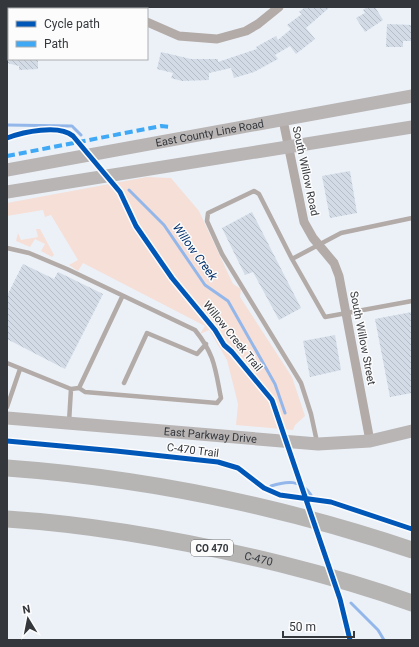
<svg xmlns="http://www.w3.org/2000/svg" width="419" height="647" viewBox="0 0 419 647" font-family="Roboto,sans-serif">
	<style>
		.grass { fill: #f5dfd7 }
		.lines { fill: none; stroke-linecap: round; stroke-linejoin: round }
		.stream { stroke: #93b7ea; stroke-width: 3 }
		.building { fill: url(#building-back-hatch) }
		.lane { stroke: #b3aba8; stroke-width: 4.5 }
		.street { stroke: #b3aba8; stroke-width: 9 }
		.secondary { stroke: #b9b5b4; stroke-width: 13 }
		.highway { stroke: #b6b5b4; stroke-width: 17 }
		.quiet { stroke: #3fa9f5; stroke-width: 4; stroke-dasharray: 8 4; stroke-linecap: butt }
		.cycleway-casing { stroke: #fcfcfc; stroke-width: 8 }
		.cycleway { stroke: #0057b8; stroke-width: 5 }
		.labels { text-anchor: middle; stroke-width: 3; stroke-linejoin: round; paint-order: stroke }
		.shield { fill: #fcfcfc; stroke: #707376; stroke-width: 1 }
		.shield-label { font-size: 10px; font-weight: bold; fill: #34383d }
		.street-label { font-size: 11px; fill: #34383d; stroke: #fcfcfc }
		.water-label { font-size: 12px; font-style: italic; fill: #002e6b; stroke: #fcfcfc }
	</style>
	<defs>
		<pattern id="building-back-hatch" width="6" height="6" patternUnits="userSpaceOnUse"><rect width="6" height="6" fill="#d2dbe6"/><path d="M-1 5l2 2M0 0l6 6M5-1l2 2" fill="none" stroke="#b5bdc6"/></pattern>
	</defs>
	<rect width="100%" height="100%" fill="#ecf1f8"/>
	<path class="grass" d="M147 177 171 178 199 211 233 284 241 289 240 297 292 377 305 416 295 425 293 430 236 425 238 404 227 360 209 330 200 334 205 326 83 263 78 271 69 265 78 260 51 215 45 217 43 210 7 216V203Z
		M36 229H40L54 255 52 257 41 251 45 244 35 239 30 247 16 241 18 233 21 240 38 237Z"/>
	<g class="lines">
		<path class="stream" d="M7 125 72 126 81 135
			M129 190 164 225 205 285 228 301 275 384 285 413
			M271 486C286 481 301 479 311 495
			M351 603 378 630 384 640"/>
	</g>
	<path class="building" d="M305 7H330L306 28 315 39 296 54 290 46 275 55 278 59 254 72 234 78 231 68 209 73V80L182 81 171 78 173 73 157 69 161 52 191 59H218V62L257 49 256 47 276 36 278 40 291 29 287 25 302 14 299 12Z
		M367 7H375L383 20 365 32 356 18 365 13 363 10Z
		M387 24 412 25V41H403V47H386Z
		M7 59H38V69L19 70V66L7 63Z
		M350 171 357 213 330 218 322 176Z
		M252 212 301 308 279 320 253 272 245 275 222 228Z
		M23 264 54 279 58 272 103 294 65 369 7 339V296Z
		M412 312V393L390 397 375 319Z
		M335 335 341 370 310 377 303 341Z"/>
	<g class="lines">
		<path class="lane" d="M7 248 29 253 67 269 195 330C215 355 215 368 221 398L217 403 85 392 79 388
			M292 259 341 233 412 218
			M7 363 71 389 69 422
			M124 383 147 333 197 354 206 344
			M71 389 79 388 122 297
			M7 407 20 369
			M317 442 311 414 301 383 222 254 207 221 208 213 254 191 259 194 292 259 325 317 412 301"/>
		<path class="street" d="M114 7 119 9
			M75 9 77 7
			M147 22 179 36 217 39 246 31 258 24 279 7
			M7 24H9
			M283 120 304 222 313 238 334 263 339 276 370 441"/>
		<g class="secondary">
			<path id="s1" d="M7 170 412 96"/>
			<path d="M7 192 412 127"/>
			<path id="s2" d="M7 418 318 444 370 441 412 431"/>
		</g>
		<g class="highway">
			<path d="M7 468C145 478 281 506 412 550"/>
			<path id="s3" d="M7 519C100 525 191 542 281 564 325 575 370 588 412 603"/>
		</g>
		<path class="quiet" d="M7 156 161 126 171 127"/>
		<defs>
			<path id="cycleway" d="M7 138C23 132 59 124 73 136L120 192 136 226 172 278 215 330 224 345 232 352 272 400 340 599 350 640
				M7 441 116 451 218 462 238 468 264 488 280 495 331 502 412 529"/>
		</defs>
		<use href="#cycleway" class="cycleway-casing"/>
		<use href="#cycleway" class="cycleway"/>
	</g>
	<g class="labels">
		<rect class="shield" x="191" y="540" width="42" height="16" rx="3"/>
		<g class="shield-label">
			<text x="212" y="552">CO 470</text>
		</g>
		<g class="street-label">
			<text dy="4" stroke="none"><textPath href="#s1" startOffset="206">East County Line Road</textPath></text>
			<text transform="translate(306 171) rotate(78)" y="4">South Willow Road</text>
			<text transform="translate(233 336) rotate(51)" y="4">Willow Creek Trail</text>
			<text transform="translate(363 338) rotate(79)" y="4">South Willow Street</text>
			<text dy="4" stroke="none"><textPath href="#s2" startOffset="204">East Parkway Drive</textPath></text>
			<text transform="translate(193 450) rotate(7)" y="4">C-470 Trail</text>
			<text dy="4" stroke="none"><textPath href="#s3" startOffset="255">C-470</textPath></text>
		</g>
		<g class="water-label">
			<text transform="translate(195 252) rotate(54)" y="4">Willow Creek</text>
		</g>
	</g>
	<rect width="419" height="647" fill="none" stroke="#34383d" stroke-width="16"/>
	<rect x="8" y="8" width="140" height="52" fill="#fcfcfc" stroke="#acaeb0"/>
	<rect x="16" y="21" width="20" height="6" fill="#0057b8" stroke="#acaeb0"/>
	<text x="44" y="28" font-size="12" fill="#34383d">Cycle path</text>
	<rect x="16" y="41" width="20" height="6" fill="#3fa9f5" stroke="#acaeb0"/>
	<text x="44" y="48" font-size="12" fill="#34383d">Path</text>
	<g transform="translate(28 619) rotate(350)" stroke="#fcfcfc" stroke-width="3" paint-order="stroke">
	<path d="M0-3L7 15L0 10L-7 15Z" fill="#34383d"/>
	<text y="-6" font-size="11" font-weight="bold" text-anchor="middle" fill="#34383d">N</text>
	</g>
	<path d="M283 631v6h71v-6" fill="none" stroke="#34383d" stroke-width="2"/>
	<text x="289" y="631" font-size="12" fill="#34383d" stroke="#fcfcfc" stroke-width="3" paint-order="stroke">50 m</text>
</svg>
